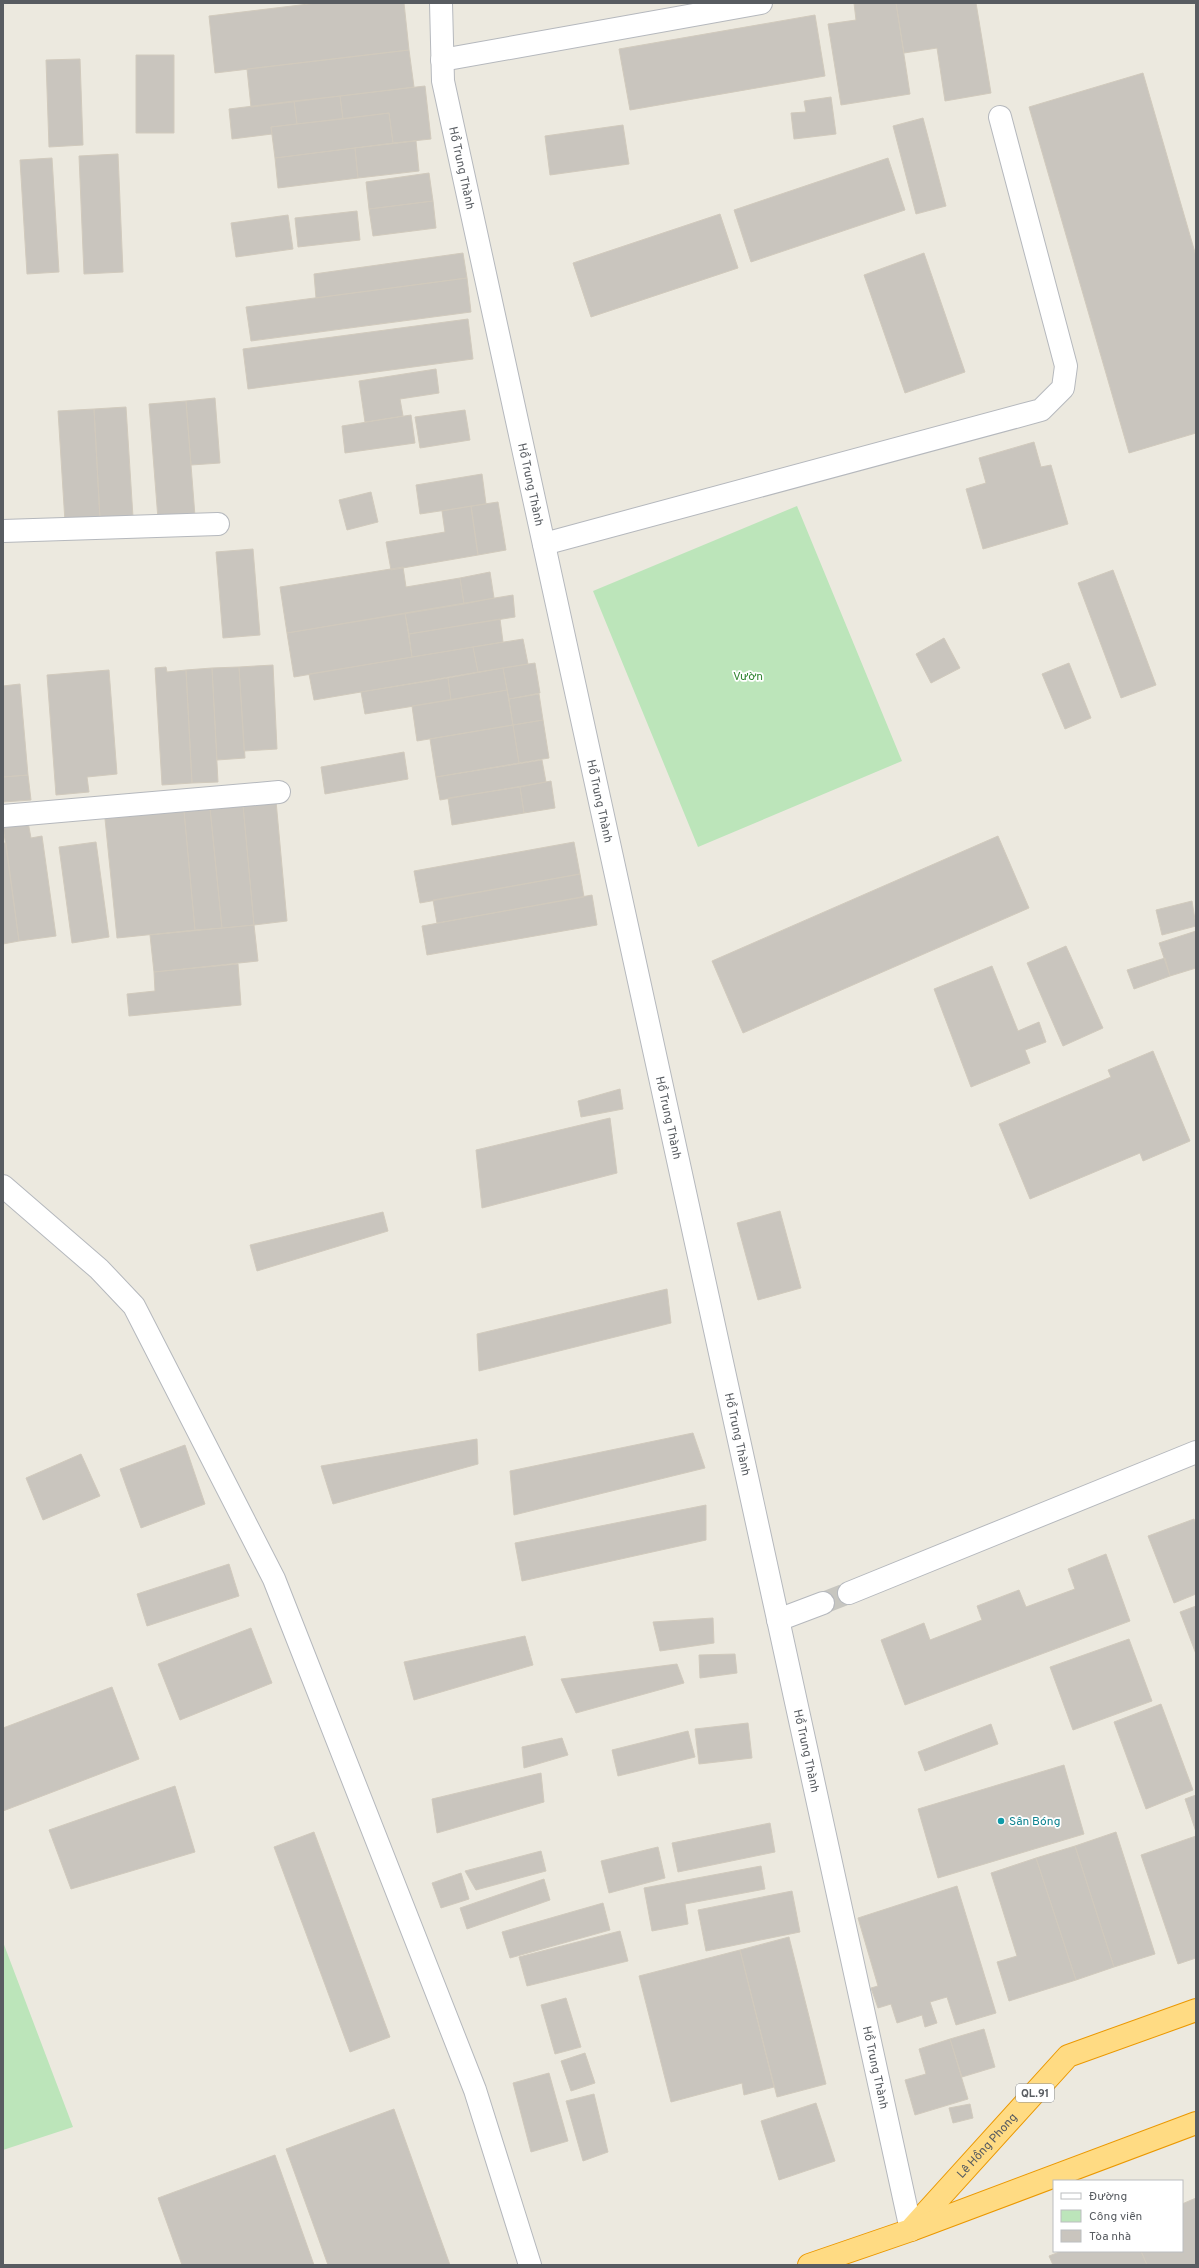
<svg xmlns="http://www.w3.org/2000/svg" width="1199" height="2268" viewBox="0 0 1199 2268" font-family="Overpass,sans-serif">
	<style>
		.green { fill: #bce5ba }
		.building { fill: #c9c5be; stroke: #d1cabd }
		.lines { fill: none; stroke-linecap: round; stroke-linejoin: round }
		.minor-tunnel { stroke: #c7c6c0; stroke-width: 22; stroke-dasharray: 22 11; stroke-linecap: butt }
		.minor-casing { stroke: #b5b8bd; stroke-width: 24 }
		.highway-casing { stroke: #eb9800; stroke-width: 24 }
		.minor { stroke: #fff; stroke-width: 22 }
		.highway { stroke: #ffdb83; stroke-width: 22 }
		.culture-dot { fill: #0f9aa8; stroke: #fff; stroke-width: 1.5 }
		.labels { text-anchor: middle; stroke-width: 3.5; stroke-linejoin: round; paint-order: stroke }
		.shield { fill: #fff; stroke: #8a8d90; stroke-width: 1 }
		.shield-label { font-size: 11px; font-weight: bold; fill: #585c61 }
		.street-label { font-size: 12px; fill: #585c61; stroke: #fff }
		.park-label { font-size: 12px; fill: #328633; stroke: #fff }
		.culture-label { font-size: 12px; fill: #0d838f; stroke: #fff; text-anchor: start }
	</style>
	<rect width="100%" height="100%" fill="#ece9df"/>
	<path class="green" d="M797 506 902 761 698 847 593 591Z
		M3 1942 73 2127 3 2150Z"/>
	<path class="building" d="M317 3H404L409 50 215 73 209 16Z
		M854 3H896L910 94 841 105 828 24 856 20Z
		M896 3H976L991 93 945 101 937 48 904 53Z
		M815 15 825 76 630 110 619 49Z
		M409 50 414 87 251 107 247 69Z
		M136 55H174V133H136Z
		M80 59 83 145 49 147 46 60Z
		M1143 73 1196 256V433L1129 453 1029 107Z
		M425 86 431 139 393 143 389 113 343 119 340 96Z
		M340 96 343 119 297 124 294 101Z
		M831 97 836 134 794 139 791 113 806 112 804 101Z
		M294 101 297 124 271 127 272 134 232 139 229 109Z
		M389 113 393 143 275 158 271 127Z
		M923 118 946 206 916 214 893 126Z
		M623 125 629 164 550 175 545 136Z
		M416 141 419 171 358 178 355 148Z
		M355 148 358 178 278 188 275 158Z
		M118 154 123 272 84 274 79 156Z
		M52 158 59 272 27 274 20 160Z
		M888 158 905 210 751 262 734 210Z
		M429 173 433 201 369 209 366 182Z
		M433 201 436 228 373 236 369 209Z
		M357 211 360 240 298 247 295 218Z
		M720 214 738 268 591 317 573 263Z
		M288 215 293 249 236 257 231 223Z
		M463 253 467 278 316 298 314 274Z
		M924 253 965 372 905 393 864 275Z
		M467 278 471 312 251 341 246 307Z
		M468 319 473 359 248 389 243 349Z
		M436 369 439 393 400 399 403 416 365 422 359 381Z
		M215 398 220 463 191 465 186 401Z
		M186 401 195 516 158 519 149 404Z
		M126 407 133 517 100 519 94 409Z
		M94 409 100 519 65 522 58 411Z
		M465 410 470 440 420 448 415 417Z
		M411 415 415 443 345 453 342 426Z
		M1034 442 1041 467 1051 465 1068 524 983 549 966 489 986 483 979 458Z
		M482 474 486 504 420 514 416 485Z
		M371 492 378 522 347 530 339 500Z
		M498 502 506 550 478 555 471 506Z
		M471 506 478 555 391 570 386 542 445 532 442 511Z
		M253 549 260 635 223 638 216 552Z
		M403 567 406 587 460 578 464 604 287 633 280 587Z
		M1113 570 1156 685 1121 698 1078 583Z
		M490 572 494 598 464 604 460 578Z
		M513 595 515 617 409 634 405 613Z
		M405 613 412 657 294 677 287 633Z
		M500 619 503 642 412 657 409 634Z
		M944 638 960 668 931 683 916 654Z
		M523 639 528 664 478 672 473 647Z
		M473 647 478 672 314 700 309 674Z
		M535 663 540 693 509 699 503 668Z
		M1069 663 1091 718 1065 729 1042 674Z
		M273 665 277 749 244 751 239 667Z
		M166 667 167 672 186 670 192 783 162 785 155 668Z
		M239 667 245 758 217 760 212 668Z
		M212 668 218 782 192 783 186 670Z
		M503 668 507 690 451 700 448 678Z
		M109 670 117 774 87 777 89 792 56 795 47 675Z
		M448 678 451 700 365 714 361 692Z
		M20 684 28 775 3 777V686Z
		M507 690 513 725 417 741 412 706Z
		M539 694 543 720 513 725 509 699Z
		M543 720 549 758 519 763 513 725Z
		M513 725 519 763 436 777 430 739Z
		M404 752 408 779 325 794 321 767Z
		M542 760 546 782 440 800 436 777Z
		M28 775 31 800 3 802V777Z
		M551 781 555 808 524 813 520 787Z
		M520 787 524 813 452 825 448 798Z
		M276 801 287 921 254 925 243 805Z
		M243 805 254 925 222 928 210 808Z
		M210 808 222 928 195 930 184 811Z
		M184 811 195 930 117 938 105 819Z
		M28 822 31 838 42 836 56 936 19 941 3 826Z
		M998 836 1029 908 743 1033 712 961Z
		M96 842 109 937 72 943 59 847Z
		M574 842 580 874 420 903 414 871Z
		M3 843H6L19 941 3 944Z
		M580 874 584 897 437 923 433 900Z
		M592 895 597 925 427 955 422 926Z
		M1192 901 1196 926 1162 935 1156 910Z
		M254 925 258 961 154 972 150 935Z
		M1196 931V968L1170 976 1159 943Z
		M1066 946 1103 1028 1063 1046 1027 963Z
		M1165 958 1170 976 1134 989 1127 970Z
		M238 964 241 1005 129 1016 127 994 155 991 154 972Z
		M992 966 1018 1031 1039 1022 1046 1042 1025 1050 1030 1063 971 1087 934 989Z
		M1153 1051 1190 1141 1143 1161 1140 1153 1030 1199 999 1124 1111 1077 1108 1070Z
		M620 1089 623 1109 581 1117 578 1101Z
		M610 1118 617 1173 482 1208 476 1150Z
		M780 1211 801 1288 758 1300 737 1223Z
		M383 1212 388 1231 257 1271 250 1245Z
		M667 1289 671 1323 479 1371 477 1334Z
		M693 1433 705 1468 514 1515 510 1471Z
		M477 1439 478 1464 333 1504 321 1466Z
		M185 1445 205 1504 141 1528 120 1469Z
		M81 1454 100 1496 43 1520 26 1478Z
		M706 1505V1540L522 1581 515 1543Z
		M1194 1519 1196 1524V1594L1174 1603 1148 1536Z
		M1106 1554 1130 1621 905 1705 881 1640 924 1623 930 1640 982 1620 977 1606 1019 1590 1026 1607 1075 1589 1068 1569Z
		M229 1564 239 1596 147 1626 137 1594Z
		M1196 1606V1654L1180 1612Z
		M713 1618 714 1643 660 1651 653 1622Z
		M251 1628 272 1683 180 1720 158 1664Z
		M525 1636 533 1665 414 1700 404 1662Z
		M1129 1639 1152 1701 1073 1730 1050 1667Z
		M735 1654 737 1673 700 1678 699 1655Z
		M677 1664 684 1683 576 1713 561 1679Z
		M112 1687 139 1759 3 1811V1728Z
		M1161 1704 1193 1790 1146 1809 1114 1722Z
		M748 1723 752 1758 699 1764 695 1729Z
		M991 1724 998 1744 925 1771 918 1752Z
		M688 1731 695 1757 618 1776 612 1750Z
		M562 1738 568 1755 524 1768 522 1747Z
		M1064 1765 1084 1834 938 1878 918 1809Z
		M541 1773 544 1802 437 1833 432 1799Z
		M175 1786 195 1852 71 1889 49 1830Z
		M1196 1795V1832L1185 1799Z
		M770 1823 775 1852 678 1872 672 1843Z
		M314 1832 390 2037 350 2052 274 1847Z
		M1116 1832 1155 1954 1114 1967 1075 1846Z
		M1196 1836V1958L1178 1964 1141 1855Z
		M1075 1846 1114 1967 1076 1980 1036 1858Z
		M658 1847 665 1878 609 1893 601 1861Z
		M541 1851 546 1871 476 1890 465 1871Z
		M1036 1858 1076 1980 1009 2001 997 1962 1017 1956 991 1873Z
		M761 1866 765 1889 685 1904 688 1924 652 1931 644 1888Z
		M461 1873 469 1899 441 1908 432 1883Z
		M544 1879 550 1900 467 1929 460 1908Z
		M957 1886 996 2013 956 2025 947 1997 930 2002 937 2023 925 2027 922 2015 897 2023 891 2004 878 2008 871 1988 878 1986 858 1918Z
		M792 1891 800 1932 706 1951 698 1910Z
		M603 1903 610 1930 510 1958 502 1932Z
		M620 1931 628 1961 527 1986 519 1957Z
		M789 1937 826 2084 777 2097 740 1950Z
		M740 1950 774 2087 744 2095 742 2083 671 2102 639 1976Z
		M566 1998 581 2047 555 2054 541 2005Z
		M984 2029 995 2067 962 2077 950 2039Z
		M950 2039 968 2099 915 2115 905 2080 926 2074 919 2049Z
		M585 2053 595 2083 571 2091 561 2061Z
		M549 2073 568 2141 531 2152 513 2083Z
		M594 2094 608 2152 583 2161 566 2101Z
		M816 2103 835 2161 779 2180 761 2121Z
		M970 2104 973 2118 953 2123 949 2108Z
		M394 2109 450 2265H328L286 2149Z
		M275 2155 314 2265H182L158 2198Z
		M1196 2198V2265H1147L1141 2251H1182V2204Z
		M1062 2251H1141L1147 2265H1053L1049 2256Z"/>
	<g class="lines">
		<path class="minor-tunnel" d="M823 1603 849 1593"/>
		<defs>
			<g id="minor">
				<path id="s1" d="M441 3 443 81 911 2230"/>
				<path d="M442 60 761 3"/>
				<path d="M3 531 218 524"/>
				<path d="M544 544 1041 410 1063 388 1066 366 1000 117"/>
				<path d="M3 816 279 792"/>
				<path d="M3 1186 99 1269 134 1306 274 1579 475 2090 530 2265"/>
				<path d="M849 1593 1196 1452"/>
				<path d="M778 1620 823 1603"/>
			</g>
			<g id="highway">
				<path id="s2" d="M913 2227 1068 2056 1196 2010"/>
				<path d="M809 2265 911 2230 1196 2123"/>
			</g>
		</defs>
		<use href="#minor" class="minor-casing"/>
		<use href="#highway" class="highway-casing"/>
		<use href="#minor" class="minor"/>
		<use href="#highway" class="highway"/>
	</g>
	<circle class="culture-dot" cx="1001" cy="1821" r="4"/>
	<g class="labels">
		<rect class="shield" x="1016" y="2084" width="38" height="18" rx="3"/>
		<g class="shield-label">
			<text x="1035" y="2097">QL.91</text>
		</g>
		<g class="street-label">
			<text dy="4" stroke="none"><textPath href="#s1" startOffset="167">Hồ Trung Thành</textPath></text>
			<text dy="4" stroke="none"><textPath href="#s1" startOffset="491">Hồ Trung Thành</textPath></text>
			<text dy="4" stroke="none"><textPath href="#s1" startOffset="815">Hồ Trung Thành</textPath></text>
			<text dy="4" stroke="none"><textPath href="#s1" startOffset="1139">Hồ Trung Thành</textPath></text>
			<text dy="4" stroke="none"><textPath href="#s1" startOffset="1463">Hồ Trung Thành</textPath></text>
			<text dy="4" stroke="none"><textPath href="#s1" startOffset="1787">Hồ Trung Thành</textPath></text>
			<text dy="4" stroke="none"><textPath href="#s1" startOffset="2111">Hồ Trung Thành</textPath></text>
			<text dy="4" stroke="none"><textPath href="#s2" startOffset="110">Lê Hồng Phong</textPath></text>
		</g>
		<g class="park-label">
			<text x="748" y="680">Vườn</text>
		</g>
		<g class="culture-label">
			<text x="1009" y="1825">Sân Bóng</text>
		</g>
	</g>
	<rect width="1199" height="2268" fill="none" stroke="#585c61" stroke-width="8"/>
	<rect x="1053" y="2180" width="130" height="72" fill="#ffffff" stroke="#bcbec0"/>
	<rect x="1061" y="2193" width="20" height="6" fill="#ffffff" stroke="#bcbec0"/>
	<text x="1089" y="2200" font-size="12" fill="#585c61">Đường</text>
	<rect x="1061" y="2210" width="20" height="12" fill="#bce5ba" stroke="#bcbec0"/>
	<text x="1089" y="2220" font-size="12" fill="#585c61">Công viên</text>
	<rect x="1061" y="2230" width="20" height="12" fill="#c9c5be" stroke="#bcbec0"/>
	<text x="1089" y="2240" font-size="12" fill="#585c61">Tòa nhà</text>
</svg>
